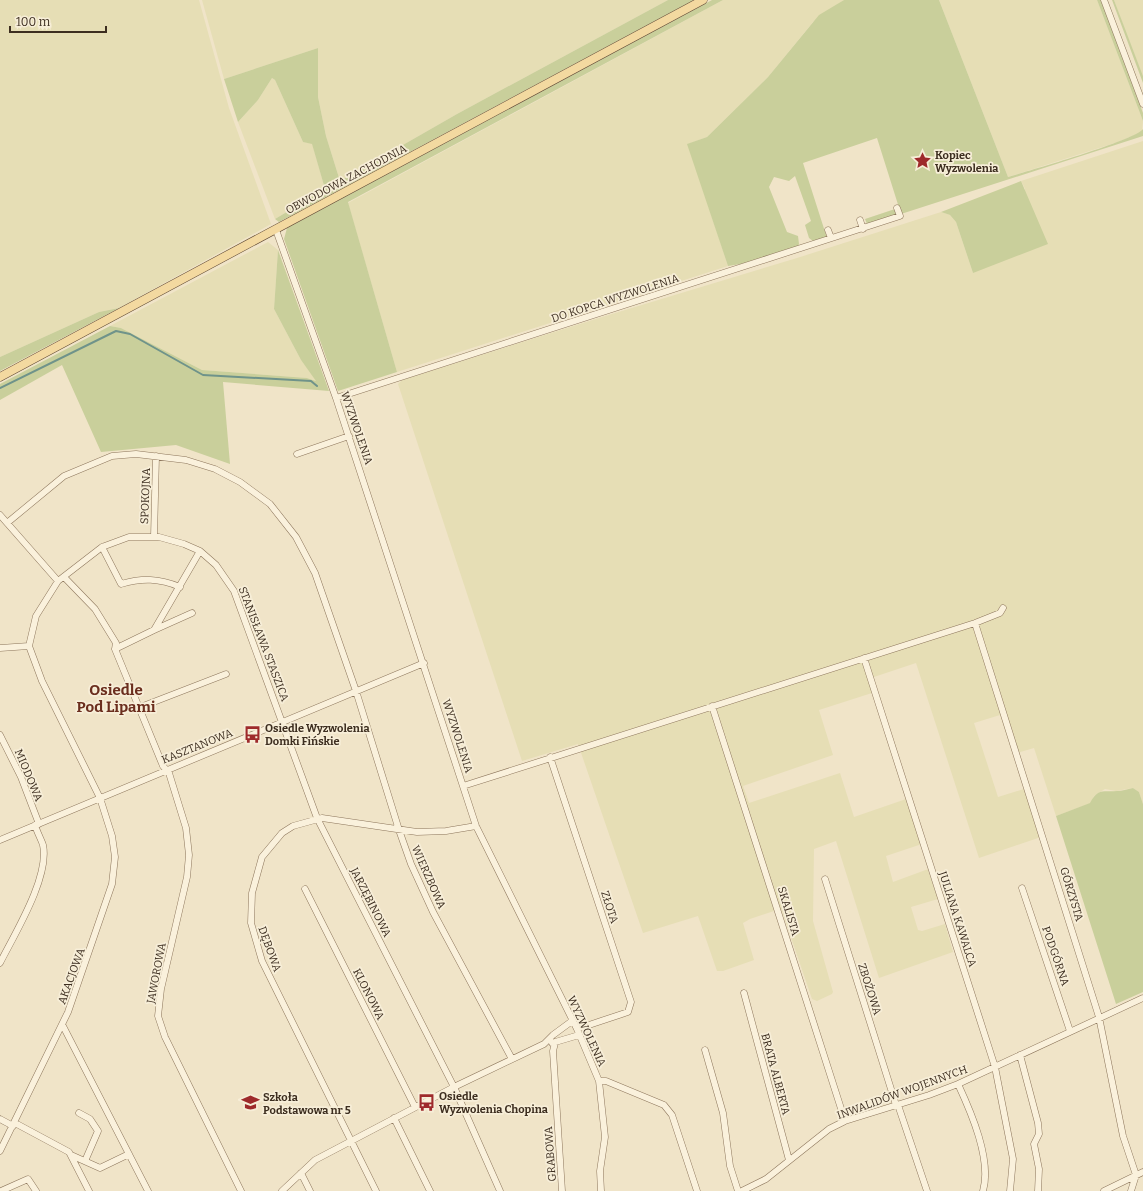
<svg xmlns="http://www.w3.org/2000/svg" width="1143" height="1191" viewBox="0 0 1143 1191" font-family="Bitter,serif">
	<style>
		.farmland { fill: #e6deb5 }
		.green { fill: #c9cf9b }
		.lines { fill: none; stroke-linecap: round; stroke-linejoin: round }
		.stream { stroke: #6f938a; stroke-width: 2 }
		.minor-casing { stroke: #8d765c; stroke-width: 7 }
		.major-casing { stroke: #5b4430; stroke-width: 9 }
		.minor { stroke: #faf1dc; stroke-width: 6 }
		.major { stroke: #f3d9a0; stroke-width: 8 }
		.labels { text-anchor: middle; stroke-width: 3.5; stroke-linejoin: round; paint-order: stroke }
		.poi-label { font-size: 11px; font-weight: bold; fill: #3d2e20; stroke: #f7eed8; text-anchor: start }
		.street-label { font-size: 11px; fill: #3d2e20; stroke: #f7eed8 }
		.district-label { font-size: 15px; font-weight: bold; fill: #6b2e1e; stroke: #f7eed8 }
	</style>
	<rect width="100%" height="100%" fill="#f0e4c8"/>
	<path class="farmland" d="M0 0H199L229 108 271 224 119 308 99 312 0 357Z
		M202 0H668L457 114 340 181 326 136 318 97V48L224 79Z
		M723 0H844L813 22 768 77 707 137 688 144 728 266 397 372 348 203Z
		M939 0H1097L1143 121 1142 132 1118 142 1008 177Z
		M1114 0H1143V76L1126 33Z
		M272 78 275 80 303 142 312 143 325 189 275 219 238 122 258 100Z
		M1143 141V804L1139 792 1133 788 1116 791 1105 789 1094 796 1091 803 1056 816 1034 748 1013 754 1000 715 974 723 998 797 1024 789 1041 837 979 858 916 663 871 678 875 692 819 710 833 755 743 786 749 803 840 773 854 817 909 798 925 843 886 856 893 882 931 868 928 870 938 899 911 907 918 930 922 931 945 924 953 952 879 978 836 841 814 849 813 921 833 992 832 994 817 1001 812 999 782 911 780 909 750 919 743 923 754 960 723 971H717L698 916 643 933 578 744 522 761 398 384 402 380 602 317 797 258 941 212 950 215 956 222 973 273 1025 189 1021 181Z
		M268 242 278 250 274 309 301 360 317 381 307 378 202 370 121 328 110 326Z"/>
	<path class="green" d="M668 0H694L279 222 275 219 325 189 312 144 303 142 275 80 272 78 258 100 238 122 224 79 318 48V97L326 136 340 181 457 114Z
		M712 0H723L348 202 397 372 338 391 284 239 287 228Z
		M844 0H939L1008 177C1028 171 1136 140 1143 129V136L901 214 877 138 803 163 827 238 813 241 809 238 805 225 811 221 795 176 789 181 774 177 769 187 787 232 798 236 799 244 798 247 747 263 728 266 687 144 707 137 768 77 819 15Z
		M1097 0H1101L1143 113V121Z
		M1112 0H1114L1143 76V83Z
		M1021 181 1048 244 973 273 956 222 950 215 941 212Z
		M895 209 897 215 867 224 865 219Z
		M278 250 329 391 223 382 230 464 176 445 101 452 62 365 0 400V384L110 326 121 328 202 370 307 378 316 381 301 360 274 309Z
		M119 308 0 371V357L99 312Z
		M1133 788 1139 792 1143 804V992L1116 1004 1056 816 1090 803C1098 788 1102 792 1117 791 1122 791 1127 789 1133 788Z"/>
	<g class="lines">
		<path class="stream" d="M0 388 116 331 130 334 203 375 311 381 317 386"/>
		<defs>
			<path id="minor" d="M1104 0 1143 104
				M860 220 863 229
				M276 230 336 398 476 826 577 1029 599 1081 605 1137 600 1171 601 1191
				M828 230 831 238
				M336 398 900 216 897 208
				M297 454 349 436
				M0 515 58 581
				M7 523 64 476 112 456 136 454 186 460 215 469 240 482 270 504 296 537 315 573 356 691 399 830 411 864 433 912 512 1059
				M154 537 156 456
				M102 547 121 584C142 578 159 578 180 587
				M64 577 95 609 116 643 115 649 163 766 169 773 186 828 189 855 187 877 161 989 158 1016 165 1037 241 1191
				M975 623 1099 1017 1123 1136 1136 1175 1131 1191
				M154 630 192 613
				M0 648 29 646
				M115 649 154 630 200 551
				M864 658 995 1067 1013 1159 1010 1191
				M712 706 845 1121
				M138 708 226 674
				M0 735 21 777 39 824
				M550 757 631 1002 628 1012 577 1029
				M463 786 975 623 1000 613 1003 608
				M0 840 424 663
				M825 879 896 1105
				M1022 888 1070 1031
				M305 889 415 1107
				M0 963C14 935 50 877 43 845 41 839 37 832 35 825
				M744 993 789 1160
				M63 1026 148 1191
				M552 1043 579 1035
				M555 1043 553 1051 562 1191
				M705 1050 723 1113 730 1166 738 1191
				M1020 1055 1038 1123 1039 1134 1034 1144 1039 1169 1038 1191
				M599 1081H606L664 1105 672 1115 697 1191
				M958 1084C971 1112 992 1160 983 1191
				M898 1105 927 1191
				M79 1113 90 1119 98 1131 85 1161
				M394 1118 430 1191
				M0 1119 13 1126
				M15 1123 69 1152 89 1191
				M0 1151 68 1012 112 884 115 857 112 836 100 798 42 681 29 646 36 616 58 581 102 547 129 537H159L184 544 200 551 216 565 234 591 317 818 454 1087 500 1191
				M71 1155 100 1168 129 1154
				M301 1173 310 1191
				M1 1191 28 1179 36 1191
				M282 1191 315 1160 454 1087 544 1044 553 1035 572 1021
				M376 1191 262 961 251 923 252 893 262 857 282 833 293 826 322 818 417 832 446 831 476 826
				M742 1191 766 1179 829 1129 845 1121 929 1095 958 1084 1143 998
				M1104 1191 1143 1172"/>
			<path id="major" d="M0 377 703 0"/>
		</defs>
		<use href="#minor" class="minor-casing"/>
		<use href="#major" class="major-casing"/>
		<use href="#minor" class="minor"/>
		<use href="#major" class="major"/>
	</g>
	<defs>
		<symbol id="sight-bare" viewBox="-9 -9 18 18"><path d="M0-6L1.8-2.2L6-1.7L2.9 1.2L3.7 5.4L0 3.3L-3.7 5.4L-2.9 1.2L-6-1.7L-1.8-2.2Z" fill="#9e2a2b" stroke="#f7eed8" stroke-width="2.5" paint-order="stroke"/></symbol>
		<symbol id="bus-bare" viewBox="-9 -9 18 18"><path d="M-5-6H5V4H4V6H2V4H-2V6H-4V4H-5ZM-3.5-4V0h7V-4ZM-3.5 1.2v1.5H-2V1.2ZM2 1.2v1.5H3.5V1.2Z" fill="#9e2a2b" stroke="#f7eed8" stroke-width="2.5" paint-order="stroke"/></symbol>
		<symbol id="school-bare" viewBox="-9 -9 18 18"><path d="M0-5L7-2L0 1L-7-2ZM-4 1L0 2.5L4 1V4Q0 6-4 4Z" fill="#9e2a2b" stroke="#f7eed8" stroke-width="2.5" paint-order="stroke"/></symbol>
	</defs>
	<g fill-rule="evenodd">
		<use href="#sight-bare" x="910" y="148" width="25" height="25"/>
		<use href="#bus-bare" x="240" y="722" width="25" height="25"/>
		<use href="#bus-bare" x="414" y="1090" width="25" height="25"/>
		<use href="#school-bare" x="238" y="1090" width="25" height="25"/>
	</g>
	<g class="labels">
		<g class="poi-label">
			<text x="935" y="159">Kopiec<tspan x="935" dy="13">Wyzwolenia</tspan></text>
			<text x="265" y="732">Osiedle Wyzwolenia<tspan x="265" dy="13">Domki Fińskie</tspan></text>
			<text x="439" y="1100">Osiedle<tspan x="439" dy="13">Wyzwolenia Chopina</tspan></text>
			<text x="263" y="1101">Szkoła<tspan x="263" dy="13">Podstawowa nr 5</tspan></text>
		</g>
		<g class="street-label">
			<text transform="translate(346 179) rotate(-28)" y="4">OBWODOWA ZACHODNIA</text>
			<text transform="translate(615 298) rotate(-18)" y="4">DO KOPCA WYZWOLENIA</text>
			<text transform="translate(357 428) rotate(71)" y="4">WYZWOLENIA</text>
			<text transform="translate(145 496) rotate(-88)" y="4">SPOKOJNA</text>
			<text transform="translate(264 644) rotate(69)" y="4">STANISŁAWA STASZICA</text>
			<text transform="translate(458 736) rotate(72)" y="4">WYZWOLENIA</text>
			<text transform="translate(197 746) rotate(-22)" y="4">KASZTANOWA</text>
			<text transform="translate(29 775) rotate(67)" y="4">MIODOWA</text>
			<text transform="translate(429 877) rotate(66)" y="4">WIERZBOWA</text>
			<text transform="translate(1072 894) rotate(73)" y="4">GÓRZYSTA</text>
			<text transform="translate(371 902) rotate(63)" y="4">JARZĘBINOWA</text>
			<text transform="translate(610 907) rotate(72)" y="4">ZŁOTA</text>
			<text transform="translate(789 911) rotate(73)" y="4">SKALISTA</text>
			<text transform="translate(958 919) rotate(72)" y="4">JULIANA KAWALCA</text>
			<text transform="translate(270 949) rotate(70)" y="4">DĘBOWA</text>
			<text transform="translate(1056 956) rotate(71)" y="4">PODGÓRNA</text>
			<text transform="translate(156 973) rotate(-79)" y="4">JAWOROWA</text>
			<text transform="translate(71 976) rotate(-70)" y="4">AKACJOWA</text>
			<text transform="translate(870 989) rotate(72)" y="4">ZBOŻOWA</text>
			<text transform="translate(369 994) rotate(63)" y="4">KLONOWA</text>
			<text transform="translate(587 1031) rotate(65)" y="4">WYZWOLENIA</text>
			<text transform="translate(776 1074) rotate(75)" y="4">BRATA ALBERTA</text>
			<text transform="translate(902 1092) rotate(-20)" y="4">INWALIDÓW WOJENNYCH</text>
			<text transform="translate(550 1154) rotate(-94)" y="4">GRABOWA</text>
		</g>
		<g class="district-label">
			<text x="116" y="695">Osiedle<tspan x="116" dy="17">Pod Lipami</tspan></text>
		</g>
	</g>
	<path d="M10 26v6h96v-6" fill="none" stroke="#3d2e20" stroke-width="2"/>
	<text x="16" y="26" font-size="12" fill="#3d2e20" stroke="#f7eed8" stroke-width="3" paint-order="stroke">100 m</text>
</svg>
